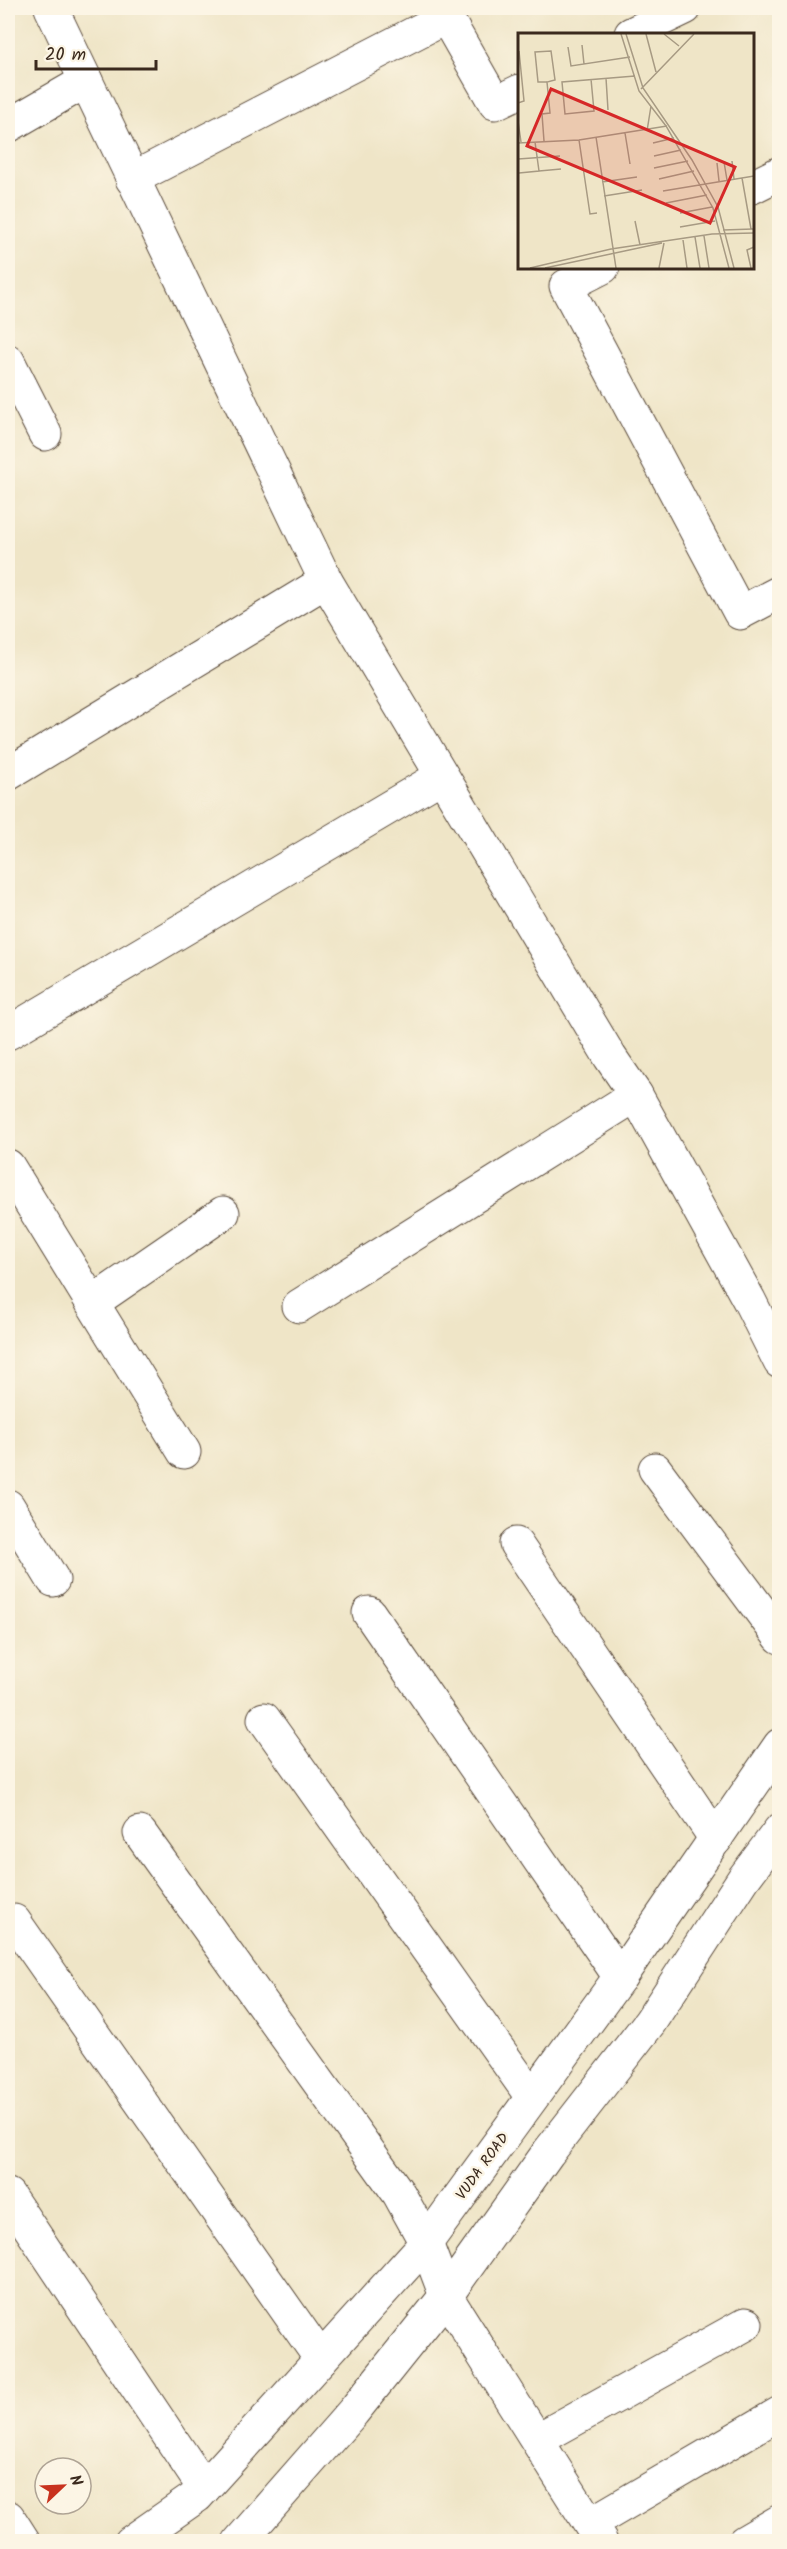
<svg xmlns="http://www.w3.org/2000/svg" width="787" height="2549" viewBox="0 0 787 2549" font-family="Kalam,sans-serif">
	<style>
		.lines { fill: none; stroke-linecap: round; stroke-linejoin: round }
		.minor-casing { stroke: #564637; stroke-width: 35 }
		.tertiary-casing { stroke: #564637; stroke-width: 35 }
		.minor { stroke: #fff; stroke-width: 33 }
		.tertiary { stroke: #fff; stroke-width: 33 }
		.labels { text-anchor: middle; stroke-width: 5; stroke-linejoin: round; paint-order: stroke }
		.street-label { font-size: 15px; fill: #3b2a1e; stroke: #fcf5e5 }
		.inset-road { fill: none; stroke: #a79a83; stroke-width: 1.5 }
		.view { fill: #d62828; fill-opacity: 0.15; stroke: #d62828; stroke-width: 3 }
		.inset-edge { fill: none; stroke: #3b2a1e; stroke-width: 3 }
	</style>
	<rect width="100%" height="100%" fill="#fcf5e5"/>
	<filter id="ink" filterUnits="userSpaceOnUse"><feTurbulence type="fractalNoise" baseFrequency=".0167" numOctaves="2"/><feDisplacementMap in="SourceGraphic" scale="12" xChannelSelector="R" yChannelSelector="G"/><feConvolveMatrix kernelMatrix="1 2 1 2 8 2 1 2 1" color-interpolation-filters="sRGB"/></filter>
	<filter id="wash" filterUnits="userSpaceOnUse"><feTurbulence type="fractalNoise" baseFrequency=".008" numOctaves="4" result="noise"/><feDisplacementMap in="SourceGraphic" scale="24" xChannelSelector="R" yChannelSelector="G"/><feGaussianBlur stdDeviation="1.35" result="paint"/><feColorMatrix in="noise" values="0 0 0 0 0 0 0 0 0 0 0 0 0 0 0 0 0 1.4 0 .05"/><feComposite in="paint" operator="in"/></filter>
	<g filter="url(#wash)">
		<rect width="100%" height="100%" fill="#efe5c7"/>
	</g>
	<g filter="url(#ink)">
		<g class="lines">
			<defs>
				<path id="minor" d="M631 34 685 8
					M8 126 86 81
					M132 179 446 17 495 103 520 91
					M752 187 780 173
					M603 267 566 286 740 613 780 592
					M8 361 45 434
					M8 774 326 581
					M8 1033 442 776
					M8 1166 184 1452
					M92 1303 223 1213
					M299 1306 636 1095
					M655 1469 780 1637
					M8 1506 53 1580
					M516 1544 716 1839
					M369 1613 620 1977
					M264 1719 532 2097
					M140 1833 399 2194 426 2243 446 2296 601 2542
					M14 1921 321 2359
					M8 2195 204 2488
					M537 2440 746 2324
					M8 2517 24 2542
					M590 2524 780 2413
					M744 2542 780 2521"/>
				<path id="tertiary" d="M51 8 326 581 610 1057 636 1095 749 1300 780 1362
					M131 2542 197 2496 426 2243 620 1977 780 1745
					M239 2542 353 2412 446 2296 548 2153 650 2022 744 1878 780 1830"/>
			</defs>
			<use href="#minor" class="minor-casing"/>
			<use href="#tertiary" class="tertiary-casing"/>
			<use href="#minor" class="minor"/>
			<use href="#tertiary" class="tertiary"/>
		</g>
	</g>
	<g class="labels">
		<g class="street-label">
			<text transform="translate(482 2166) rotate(-54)" y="5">VUDA ROAD</text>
		</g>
	</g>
	<g transform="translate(518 33)">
		<rect width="236" height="236" fill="#efe5c7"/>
		<path class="inset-road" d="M103 1 121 58 148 93 195 175 211 235M108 1 125 55 174 127 200 174 216 235M128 1 138 39M146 1 161 13M64 12 66 31M50 14 53 33 112 24M88 45 90 77M73 46 76 78 47 81 44 49 117 43M123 56 176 1M0 70 6 68 1 18M0 88 3 109M129 98 133 73M107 100 112 131M78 104 98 235M61 107 72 181 79 180M26 108 24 81 32 80 29 49 37 47 33 18 17 19 20 49H29M0 110 61 107 149 93M135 110 156 105M136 123 163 117M0 126 42 123M214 128 216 146M206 129 209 147M199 130 201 148M136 135 170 128M21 138 43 136M1 140 21 138 17 109M224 145 233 196M141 146 176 138M84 149 119 144M145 158 236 143M86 163 124 157M148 170 189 162M162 180 194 174M117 188 122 212M162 194 197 188M205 197 235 196M186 203 191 235M177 204 182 235M165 207 169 235M12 235 93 216 194 201 236 200M27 235 144 210M141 235 146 210M233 235 229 217 236 214"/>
		<path class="view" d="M33 56 217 134 192 190 9 113Z"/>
		<rect width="236" height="236" class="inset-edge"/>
	</g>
	<rect width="787" height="2549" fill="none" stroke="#fcf5e5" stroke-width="30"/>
	<g transform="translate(63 2486) rotate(67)"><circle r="28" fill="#fcf5e5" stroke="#afa495" stroke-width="1.5"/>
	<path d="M0-4.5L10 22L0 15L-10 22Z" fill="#c8321e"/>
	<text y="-9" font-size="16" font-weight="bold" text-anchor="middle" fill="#3b2a1e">N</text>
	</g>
	<path d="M36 60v9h120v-9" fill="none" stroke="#3b2a1e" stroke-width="3"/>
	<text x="45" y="60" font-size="18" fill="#3b2a1e" stroke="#fcf5e5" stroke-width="4.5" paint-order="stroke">20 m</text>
</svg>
